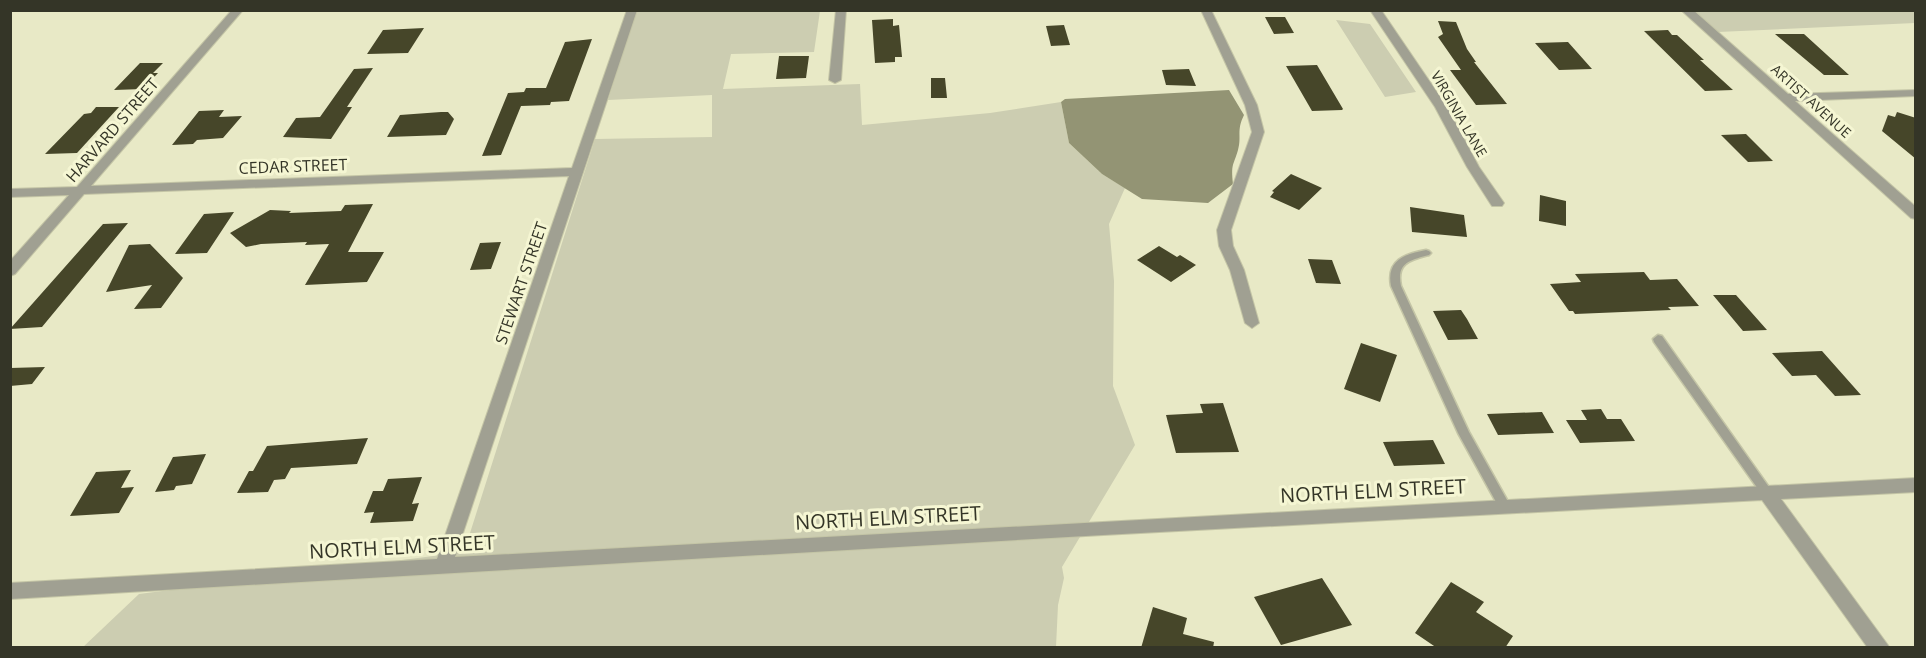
<svg xmlns="http://www.w3.org/2000/svg" width="1926" height="658" viewBox="0 0 1926 658" font-family="'Open Sans',sans-serif">
	<style>
		.green { fill: #cccdb1 }
		.water { fill: #939474 }
		.building { fill: #464629 }
		.lines { fill: none; stroke-linecap: round; stroke-linejoin: round }
		.lane-casing { stroke: #c4c5a6; stroke-width: 3 }
		.street-casing { stroke: #c4c5a6; stroke-width: 2 }
		.lane { fill: #a0a092; fill-rule: evenodd }
		.street { fill: #a0a092; fill-rule: evenodd }
		.labels { text-anchor: middle; stroke-width: 6; stroke-linejoin: round; paint-order: stroke }
		.far-street-label { font-size: 14px; fill: #343527; stroke: #f5f6d3 }
		.street-label { font-size: 16px; fill: #343527; stroke: #f5f6d3 }
		.near-street-label { font-size: 20px; fill: #343527; stroke: #f5f6d3 }
	</style>
	<rect width="100%" height="100%" fill="#e8e9c6"/>
	<path class="green" d="M636 11H820L814 52 731 54 723 89 860 84 862 125 990 113 1061 102 1069 143 1102 174 1125 188 1109 224 1114 281 1113 386 1135 445 1062 567 1064 578 1058 605 1056 647 82 648 139 594 464 552 595 139 712 137V95L608 100Z
		M1692 11H1915V23L1718 32Z
		M1336 20 1370 24 1416 92 1385 97Z"/>
	<path class="water" d="M1229 90 1244 115C1236 131 1242 136 1238 150 1233 167 1231 163 1233 184L1208 203 1142 199 1102 174 1069 143 1061 102 1065 99Z"/>
	<path class="building" d="M1265 17H1285L1294 33 1274 34Z
		M893 19V26L899 25 902 57H895V62L875 63 872 20Z
		M1438 21 1456 22 1467 49 1476 62H1474L1507 104 1476 105 1450 70H1461L1438 37 1443 34Z
		M1064 25 1070 45 1051 46 1046 26Z
		M424 28 408 53 367 54 383 30Z
		M1668 30 1672 35H1677L1704 60H1700L1733 90 1705 91 1644 31Z
		M1775 34H1804L1849 75H1824Z
		M592 39 569 101 551 102 550 105 521 106 501 155 482 156 508 93 524 92 526 88H546L565 42Z
		M1568 42 1592 69 1559 70 1535 43Z
		M779 56H809L806 78 776 79Z
		M140 63H163L153 73H158L143 89 114 90Z
		M1317 65 1343 109 1342 110 1312 111 1286 66Z
		M373 68 347 107H352L331 139 283 137 296 118 320 117 354 69Z
		M1189 69 1196 86 1166 85 1162 70Z
		M931 78H945L947 98H931Z
		M96 107H119L77 153 45 154 84 114 91 113Z
		M224 110 219 117 242 116 223 138 197 140 193 144 172 145 199 111Z
		M441 112H448L454 119 446 135 387 137 400 115Z
		M1897 112 1916 118V159L1882 131 1888 115 1895 117Z
		M1746 134 1773 161 1748 162 1721 135Z
		M1291 174 1322 188 1299 210 1270 197 1274 192 1272 191Z
		M1540 195 1566 201V226L1539 221Z
		M373 204 348 252H384L367 282 305 285 329 244 305 245 307 242 261 244 246 247 230 233 270 210 291 211 289 213 341 211 345 205Z
		M1410 207 1464 215 1467 237 1412 232Z
		M234 212 207 253 175 254 204 214Z
		M128 223 42 327 10 329 103 224Z
		M501 242 491 269 470 270 480 243Z
		M150 244 183 278 161 308 134 309 152 285 106 292 129 245Z
		M1159 246 1177 257 1180 255 1196 265 1171 282 1137 260Z
		M1308 259 1332 260 1341 284 1316 283Z
		M1644 272 1650 280 1677 279 1699 306 1668 307 1671 310 1575 314 1573 311H1569L1550 284 1581 282 1575 274Z
		M1713 295H1736L1767 330 1743 331Z
		M1461 310 1467 319 1478 339 1448 340 1433 311Z
		M1361 343 1397 355 1380 402 1344 389Z
		M1822 351 1861 395 1835 396 1816 375 1792 376 1772 353Z
		M45 367 32 384 10 386V368Z
		M1223 403 1239 452 1176 453 1166 415 1203 413 1200 404Z
		M1601 409 1607 419H1621L1635 441 1580 443 1566 420H1587L1581 410Z
		M1542 412 1554 433 1498 435 1487 414Z
		M368 438 357 464 291 468 285 479 274 480 268 492 237 493 249 471H253L267 446Z
		M1433 440 1445 464 1394 466 1383 442Z
		M206 454 192 484 176 486 174 490 155 492 173 457Z
		M131 470 121 488 134 487 119 513 70 516 96 472Z
		M422 477 412 504 419 503 413 521 370 523 374 512 364 513 373 491H383L388 479Z
		M1322 578 1352 625 1281 645 1254 597Z
		M1451 582 1484 602 1476 612 1513 636 1505 648H1437L1415 633Z
		M1153 607 1187 618 1183 634 1214 642 1213 648H1141Z"/>
	<g class="lines">
		<defs>
			<path id="lane" d="M1426 250 1429 251 1431 253 1429 255C1410 260 1396 263 1401 286L1469 432 1511 507 1509 511 1505 512 1501 511 1458 433 1391 286C1386 260 1405 254 1426 250Z
				M1658 335 1662 336 1771 490 1773 493 1771 496 1767 498 1763 496 1654 342 1653 339Z"/>
			<path id="street" d="M232 10H243L91 186 572 168 627 10H637L455 557 1916 478V492L1781 499 1890 648H1868L1762 500 1103 535 10 599V583L437 559 569 176 84 194 15 274 10 276V261L69 195 10 197V189L77 187Z
				M836 10H846L841 80 835 83 829 80Z
				M1201 10H1211L1257 105 1264 132 1231 230 1233 246 1244 270 1259 323 1252 328 1245 323 1230 270 1219 246 1217 230 1252 132 1245 105Z
				M1370 10H1381L1447 107 1479 167 1504 203 1502 206H1492L1490 203 1467 167 1435 107Z
				M1681 10H1693L1788 94 1916 90V96L1795 101 1916 207V219L1911 218Z"/>
		</defs>
		<use href="#lane" class="lane-casing"/>
		<use href="#street" class="street-casing"/>
		<use href="#lane" class="lane"/>
		<use href="#street" class="street"/>
	</g>
	<g class="labels">
		<g class="far-street-label">
			<text transform="translate(1811 101) rotate(42)" y="5">ARTIST AVENUE</text>
			<text transform="translate(1459 114) rotate(60)" y="5">VIRGINIA LANE</text>
		</g>
		<g class="street-label">
			<text transform="translate(112 130) rotate(-49)" y="6">HARVARD STREET</text>
			<text transform="translate(293 166) rotate(-2)" y="6">CEDAR STREET</text>
			<text transform="translate(521 283) rotate(-71)" y="6">STEWART STREET</text>
		</g>
		<g class="near-street-label">
			<text transform="translate(1373 491) rotate(-3)" y="7">NORTH ELM STREET</text>
			<text transform="translate(888 518) rotate(-3)" y="7">NORTH ELM STREET</text>
			<text transform="translate(402 547) rotate(-3)" y="7">NORTH ELM STREET</text>
		</g>
	</g>
	<rect width="1926" height="658" fill="none" stroke="#343527" stroke-width="24"/>
</svg>
